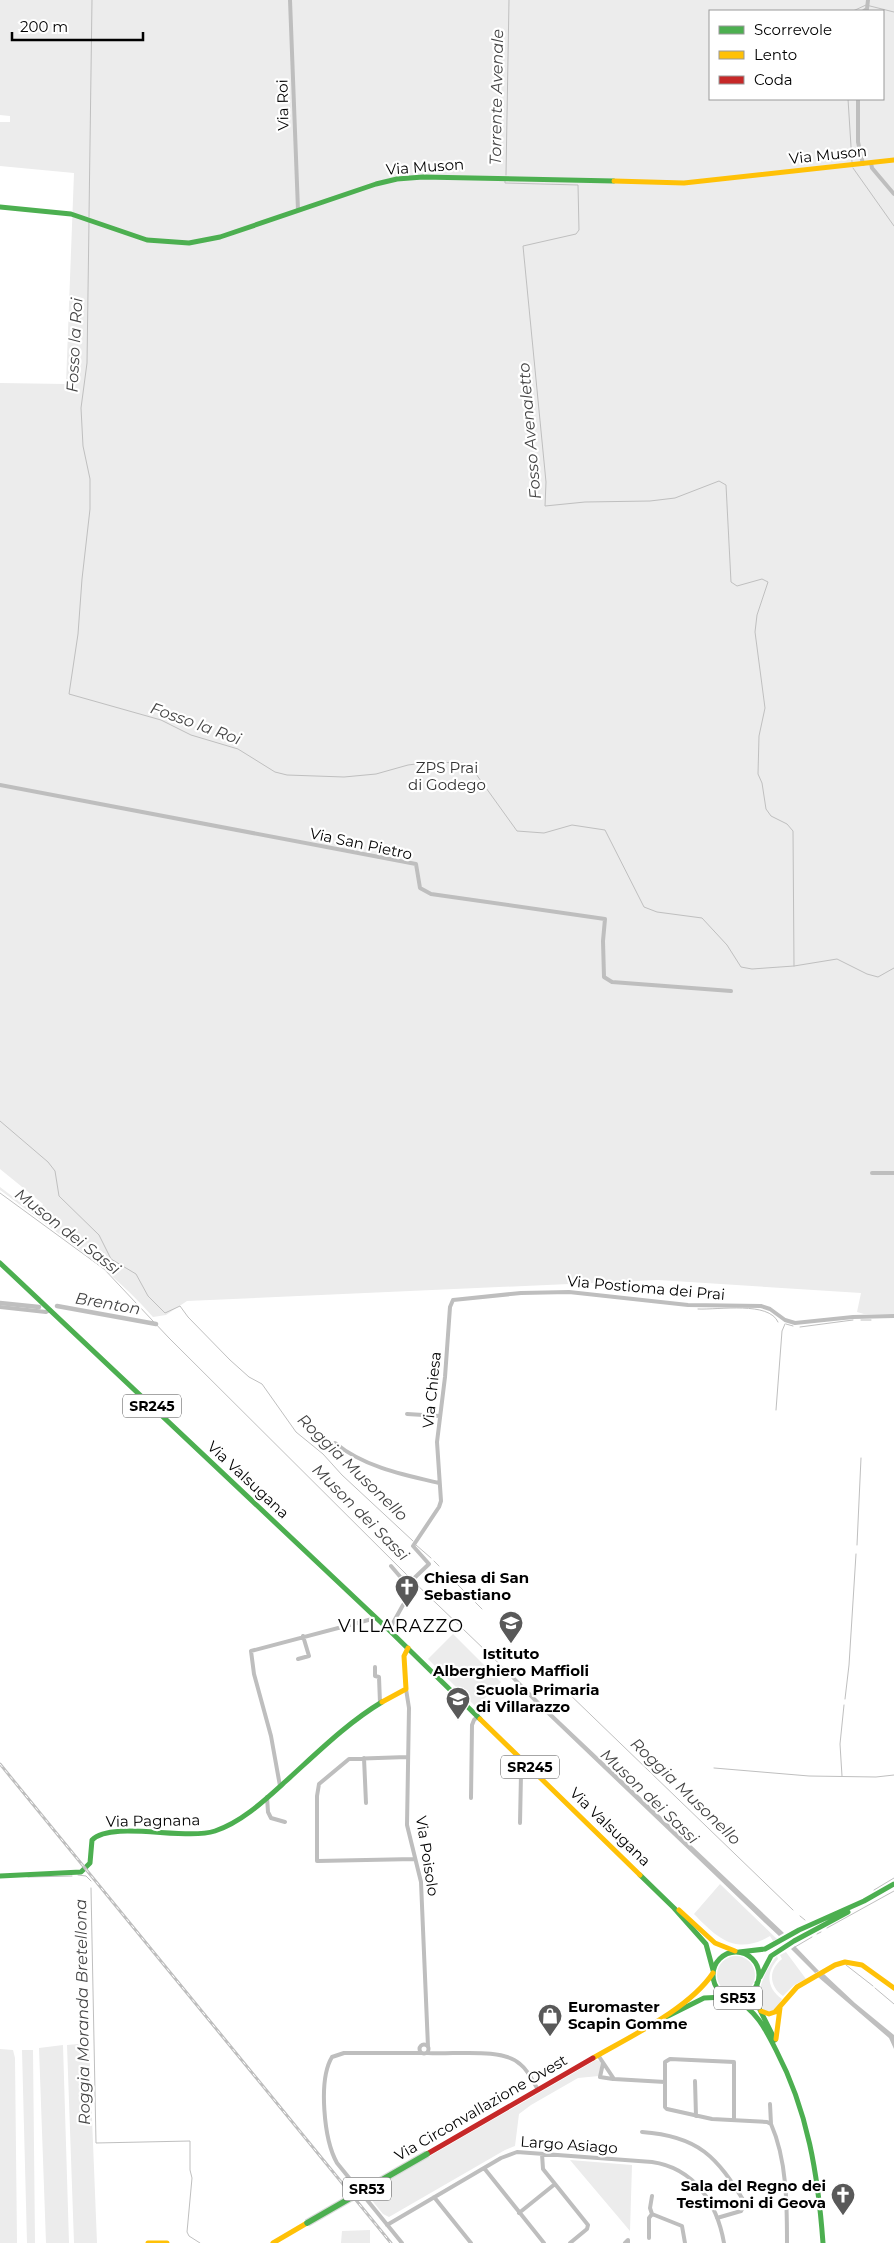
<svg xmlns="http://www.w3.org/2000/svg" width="894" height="2243" viewBox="0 0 894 2243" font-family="Montserrat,sans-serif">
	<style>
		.green { fill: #ececec; fill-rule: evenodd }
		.water { fill: #bfbfbf }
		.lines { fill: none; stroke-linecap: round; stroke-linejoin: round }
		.stream { stroke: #bfbfbf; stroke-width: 1 }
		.canal { stroke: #bfbfbf; stroke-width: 4.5 }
		.street { stroke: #bebebe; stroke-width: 4 }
		.fast { stroke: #4caf50; stroke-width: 5 }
		.slow { stroke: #ffc107; stroke-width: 5 }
		.jam { stroke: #c62828; stroke-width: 5 }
		.rail-casing { stroke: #bebebe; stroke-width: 3 }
		.rail { stroke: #fff; stroke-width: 1; stroke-dasharray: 4; stroke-linecap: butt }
		.fast-bridge-casing { stroke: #dbdbdb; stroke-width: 8; stroke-linecap: butt }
		.fast-bridge { stroke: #4caf50; stroke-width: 5.5 }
		.labels { text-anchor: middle; stroke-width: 4.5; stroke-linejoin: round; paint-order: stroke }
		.shield { fill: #fff; stroke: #4c4c4c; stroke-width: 1 }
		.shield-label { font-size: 14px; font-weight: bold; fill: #000 }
		.street-label { font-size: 15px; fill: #000; stroke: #fff }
		.park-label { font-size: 15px; fill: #333; stroke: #fff }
		.poi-label { font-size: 15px; font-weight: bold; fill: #000; stroke: #fff; text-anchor: start }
		.water-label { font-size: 16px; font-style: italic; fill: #444; stroke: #fff }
		.quarter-label { font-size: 18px; letter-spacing: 1px; fill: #000; stroke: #fff }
	</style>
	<rect width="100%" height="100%" fill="#fff"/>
	<path class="green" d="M0 0H894V1314H864L857 1312 861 1293 658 1280 187 1301 166 1315 153 1317C109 1267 53 1230 0 1190V1187L25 1206 26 1203 42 1206 43 1204 0 1169V383L66 384 74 173 0 166V122H10V116L0 115ZM710 11H883V99H710Z
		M453 1634 501 1682 476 1707 428 1659Z
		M720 1884 777 1939 773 1941 770 1936C736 1956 717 1938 694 1914Z
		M786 1952 806 1979 794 1985 783 1996C769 1986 768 1970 782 1959L780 1955Z
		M717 1975a19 19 0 1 1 38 0a19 19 0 1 1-38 0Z
		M777 1956 778 1959C766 1972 766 1988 782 1999 780 2002 778 2007 776 2009 768 2016 759 2008 759 2000 757 1988 769 1964 777 1956Z
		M89 2043 97 2243H74L67 2045Z
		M63 2045 69 2243H46L39 2048Z
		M0 2049 13 2050 15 2058 17 2243H0Z
		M22 2050H33L35 2243H27Z
		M596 2060 601 2061 599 2076 578 2078 531 2105 519 2114 515 2146 505 2150 389 2217 383 2214 366 2193Z
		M570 2160 632 2165 630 2231Z
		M370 2230V2243H341L342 2231Z"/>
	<path class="water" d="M514 1676 543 1705 784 1933 779 1936 765 1923 536 1704 511 1678Z
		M795 1946 819 1971 815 1973 791 1949Z
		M824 1974 855 2003 894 2035V2049L889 2038 818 1977Z"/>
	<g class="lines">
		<path class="stream" d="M853 11 866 5 894 12
			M848 99 852 162
			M853 168 894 226
			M506 175 509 0
			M505 179V183L578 185 579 230 576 234 523 246 546 482 545 506 585 502 650 501 675 498 719 481 726 485 731 582 737 586 762 579 768 582 757 615 755 632 765 708 759 736 758 774 762 783 766 809 771 816 787 824 793 831 794 966
			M89 217 92 0
			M89 221 87 363 81 408 83 446 90 479V509L82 579 78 634 69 694 161 720 191 735 238 749 275 772 287 775 344 777 376 774 408 765 431 762 463 763 476 774 517 831 544 833 572 825 605 830 644 907 657 912 702 918 727 945 741 967 752 969 794 966 837 959 867 974 878 977 894 968
			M0 1121 48 1162 55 1171 59 1196 99 1235 111 1259 136 1274 148 1296 165 1313 180 1306 188 1317 230 1360 249 1377 262 1384 296 1432 323 1454 342 1475 413 1541
			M0 1193 104 1269 169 1338 410 1578
			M698 1309C719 1310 769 1301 778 1322
			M861 1320H871
			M786 1324 793 1326
			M800 1327 853 1320
			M776 1410 782 1331 785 1324
			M416 1545 431 1558
			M857 1545 861 1458
			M434 1561 439 1566
			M450 1577 482 1609
			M413 1581 513 1677
			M563 1688 793 1910
			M845 1699 849 1665 856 1554
			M714 1768 809 1776 876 1777 894 1775
			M842 1776 840 1744 844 1705
			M78 1875 86 1876 91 1881
			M28 1877 72 1876
			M91 1888 96 2143 190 2141V2170L192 2178 187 2232 189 2236 200 2243
			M874 1890 894 1878
			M800 1916 805 1920
			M827 1928 894 1891
			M817 1934 821 1932
			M795 1947 812 1937
			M846 1965 873 1986
			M875 1988 894 2004"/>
		<path class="canal" d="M0 1303 39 1307
			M57 1306 156 1324"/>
		<path class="street" d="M290 0 298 210
			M864 11 867 9 868 0
			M858 99V142L863 164
			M871 163 872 168 894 194
			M0 785 416 864 420 888 431 894 605 919 603 941 604 977 612 982 731 991
			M872 1173H894
			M0 1307 46 1312 50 1310
			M407 1414 440 1416
			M335 1443C364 1467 404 1475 439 1483
			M408 1584 429 1564 413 1546 439 1507 441 1501 437 1442 445 1377 450 1307 453 1300 521 1293 569 1292 688 1305 761 1306 770 1309 785 1320 795 1323 853 1317 894 1316
			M389 1630 403 1605 415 1594 391 1566
			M298 1659 309 1656 303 1636
			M375 1667V1676L379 1677 380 1703
			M406 1689 409 1708 407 1825 421 1882 428 2047
			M407 1757 349 1759 319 1784 317 1796V1861L415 1859
			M364 1758 366 1803
			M280 1786 271 1736 254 1674 251 1651 376 1618
			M267 1797 268 1812 271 1818 285 1822
			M471 1798 472 1725 474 1720 478 1716
			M520 1823 521 1774 528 1765
			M419.5 2049a4.5 4.5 0 1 1 9 0a4.5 4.5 0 1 1-9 0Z
			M428 2053C452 2055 502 2047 520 2064 528 2070 533 2081 538 2090
			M598 2055 614 2079 665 2082
			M603 2063 600 2077 613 2079
			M695 2081 696 2116
			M770 2104 771 2124
			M734 2120V2062L670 2059 665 2062V2107L667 2109 712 2119 767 2122 771 2124C787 2160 787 2205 787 2243
			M642 2132C699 2136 717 2157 745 2203L741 2211 717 2218
			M542 2154 543 2169 588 2225 587 2229 570 2243
			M484 2168 544 2243
			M652 2196 650 2208 652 2214 682 2226 685 2243
			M434 2197 471 2243
			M519 2213 555 2184
			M387 2225 501 2158 517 2152 652 2162C694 2168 717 2203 724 2243
			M649 2238V2218L652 2214
			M402 2243 337 2163C324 2140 318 2080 332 2057L344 2053H422
			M625 2243 628 2240V2243"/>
		<path class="fast" d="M0 207 71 214 147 240 189 243 220 237 376 184 397 179 423 177 614 181
			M0 1263 389 1630 480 1719
			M640 1875 674 1908 706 1944 713 1970
			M0 1876 81 1872 90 1863 92 1840C112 1820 185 1841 215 1831 242 1822 265 1800 286 1781 317 1753 347 1723 382 1702
			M739 1952 765 1949 799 1930 864 1901 894 1884
			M713 1975a23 23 0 1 1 46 0a23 23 0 1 1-46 0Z
			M760 1977 771 1956 794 1941 848 1912
			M757 1983V2004L775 2040
			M733 1998C756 2010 765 2028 776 2050 808 2111 818 2175 823 2243
			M662 2019 704 1998 725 1997"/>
		<path class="slow" d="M614 181 684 183 894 160
			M382 1702 406 1689 404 1656 408 1648
			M480 1719 640 1875
			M679 1910 715 1943 735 1951
			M761 2011 769 2014 775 2012 797 1987 835 1965 845 1962 862 1965 894 1988
			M776 2039 780 2008
			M593 2058C631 2036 689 2009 713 1973
			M148 2243H167
			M273 2243 307 2223"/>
		<path class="jam" d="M427 2154 593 2058"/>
		<defs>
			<path id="rail" d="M0 1764 391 2243"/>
		</defs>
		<use href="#rail" class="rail-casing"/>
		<use href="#rail" class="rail"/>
		<defs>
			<path id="fast-bridge" d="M307 2223 427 2154"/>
		</defs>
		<use href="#fast-bridge" class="fast-bridge-casing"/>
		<use href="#fast-bridge" class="fast-bridge"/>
	</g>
	<defs>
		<symbol id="church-pin" viewBox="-11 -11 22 30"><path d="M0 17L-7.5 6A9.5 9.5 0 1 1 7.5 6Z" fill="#595959" stroke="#fff"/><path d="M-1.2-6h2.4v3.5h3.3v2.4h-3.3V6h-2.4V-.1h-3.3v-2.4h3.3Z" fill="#fff"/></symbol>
		<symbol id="school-pin" viewBox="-11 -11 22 30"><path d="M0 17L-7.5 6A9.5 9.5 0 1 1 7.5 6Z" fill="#595959" stroke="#fff"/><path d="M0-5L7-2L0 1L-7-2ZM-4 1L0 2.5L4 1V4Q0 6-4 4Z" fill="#fff"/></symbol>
		<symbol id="shop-pin" viewBox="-11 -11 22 30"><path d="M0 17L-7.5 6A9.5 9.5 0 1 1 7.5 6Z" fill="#595959" stroke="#fff"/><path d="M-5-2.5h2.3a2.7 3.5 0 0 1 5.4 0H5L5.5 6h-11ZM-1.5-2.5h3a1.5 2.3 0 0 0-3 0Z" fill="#fff"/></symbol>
	</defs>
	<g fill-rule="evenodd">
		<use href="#church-pin" x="393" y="1573" width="28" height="38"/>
		<use href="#school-pin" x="497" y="1609" width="28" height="38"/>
		<use href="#school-pin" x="444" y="1685" width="28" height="38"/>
		<use href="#shop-pin" x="536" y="2002" width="28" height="38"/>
		<use href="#church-pin" x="829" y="2181" width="28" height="38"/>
	</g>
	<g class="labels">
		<g class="shield">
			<rect x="123" y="1394.5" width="58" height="23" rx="4"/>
			<rect x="501" y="1755.5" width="58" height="23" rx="4"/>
			<rect x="714" y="1986.5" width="48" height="23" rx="4"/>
			<rect x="343" y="2177.5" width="48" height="23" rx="4"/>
		</g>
		<g class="shield-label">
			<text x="152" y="1411">SR245</text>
			<text x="530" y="1772">SR245</text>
			<text x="738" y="2003">SR53</text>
			<text x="367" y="2194">SR53</text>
		</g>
		<g class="street-label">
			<text transform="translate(283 105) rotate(-91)" y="5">Via Roi</text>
			<text transform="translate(828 155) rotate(-6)" y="5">Via Muson</text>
			<text transform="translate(425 167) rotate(-4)" y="5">Via Muson</text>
			<text transform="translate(361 844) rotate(12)" y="5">Via San Pietro</text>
			<text transform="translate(646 1288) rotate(5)" y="5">Via Postioma dei Prai</text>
			<text transform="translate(432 1390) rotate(-84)" y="5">Via Chiesa</text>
			<text transform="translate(248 1480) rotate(43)" y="5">Via Valsugana</text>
			<text transform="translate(153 1821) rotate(-1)" y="5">Via Pagnana</text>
			<text transform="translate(610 1827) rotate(44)" y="5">Via Valsugana</text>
			<text transform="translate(427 1856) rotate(81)" y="5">Via Poisolo</text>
			<text transform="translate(481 2108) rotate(-30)" y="5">Via Circonvallazione Ovest</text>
			<text transform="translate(569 2145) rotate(4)" y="5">Largo Asiago</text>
		</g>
		<g class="park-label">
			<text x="447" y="773">ZPS Prai<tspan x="447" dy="17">di Godego</tspan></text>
		</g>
		<g class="poi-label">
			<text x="424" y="1583">Chiesa di San<tspan x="424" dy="17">Sebastiano</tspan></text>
			<text x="511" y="1659" text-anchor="middle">Istituto<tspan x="511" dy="17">Alberghiero Maffioli</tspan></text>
			<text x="476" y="1695">Scuola Primaria<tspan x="476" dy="17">di Villarazzo</tspan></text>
			<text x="568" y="2012">Euromaster<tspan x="568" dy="17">Scapin Gomme</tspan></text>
			<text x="826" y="2191" text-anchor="end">Sala del Regno dei<tspan x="826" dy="17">Testimoni di Geova</tspan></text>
		</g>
		<g class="water-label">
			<text transform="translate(496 97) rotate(-89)" y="6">Torrente Avenale</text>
			<text transform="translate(74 345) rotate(-87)" y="6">Fosso la Roi</text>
			<text transform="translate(529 431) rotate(-95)" y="6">Fosso Avenaletto</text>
			<text transform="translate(196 723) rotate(20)" y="6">Fosso la Roi</text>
			<text transform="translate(68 1231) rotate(38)" y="6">Muson dei Sassi</text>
			<text transform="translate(108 1303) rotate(10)" y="6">Brenton</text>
			<text transform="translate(353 1467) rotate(44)" y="6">Roggia Musonello</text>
			<text transform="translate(361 1512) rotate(45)" y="6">Muson dei Sassi</text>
			<text transform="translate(686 1791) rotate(44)" y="6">Roggia Musonello</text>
			<text transform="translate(650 1796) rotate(44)" y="6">Muson dei Sassi</text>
			<text transform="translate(82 2012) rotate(-91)" y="6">Roggia Moranda Bretellona</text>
		</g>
		<g class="quarter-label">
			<text x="401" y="1632">VILLARAZZO</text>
		</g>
	</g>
	<rect x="709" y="10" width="175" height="90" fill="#ffffff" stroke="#999999"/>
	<rect x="719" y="26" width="25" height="8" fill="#4caf50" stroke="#999999"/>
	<text x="754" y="35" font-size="15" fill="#000000">Scorrevole</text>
	<rect x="719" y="51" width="25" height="8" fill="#ffc107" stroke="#999999"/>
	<text x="754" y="60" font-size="15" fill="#000000">Lento</text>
	<rect x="719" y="76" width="25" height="8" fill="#c62828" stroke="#999999"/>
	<text x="754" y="85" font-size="15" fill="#000000">Coda</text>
	<path d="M12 32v8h131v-8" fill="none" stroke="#000000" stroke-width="2.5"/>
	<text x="20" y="32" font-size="15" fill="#000000" stroke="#ffffff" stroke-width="4" paint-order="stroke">200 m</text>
</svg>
